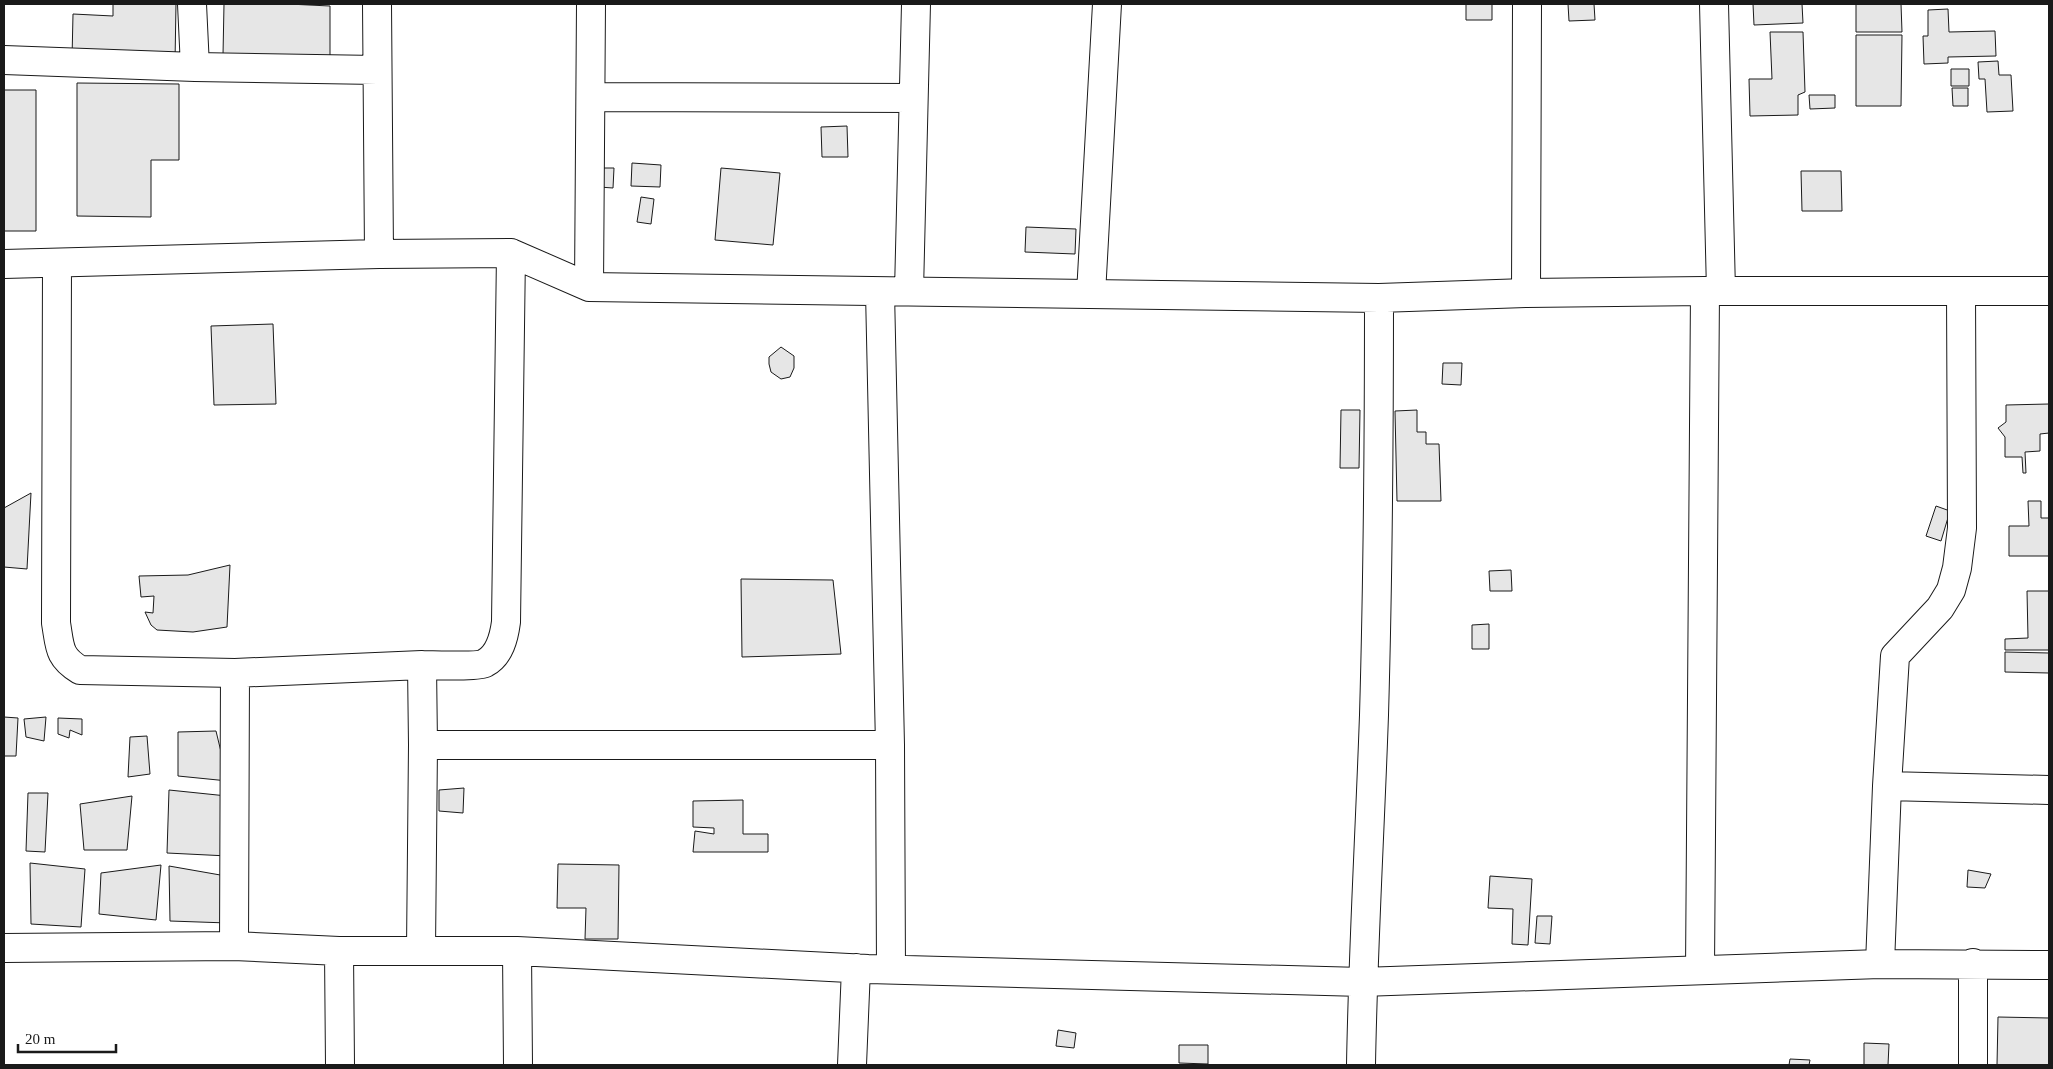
<svg xmlns="http://www.w3.org/2000/svg" width="2053" height="1069" viewBox="0 0 2053 1069" font-family="'Times New Roman',serif">
	<style>
		.building { fill: #e6e6e6; stroke: #1a1a1a }
		.lines { fill: none; stroke-linecap: round; stroke-linejoin: round }
		.street-casing { stroke: #1a1a1a; stroke-width: 30 }
		.street { stroke: #fff; stroke-width: 28 }
	</style>
	<rect width="100%" height="100%" fill="#fff"/>
	<path class="building" d="M113 4H176L175 62 72 59 73 14 113 16Z
		M224 4H288L330 6V58L223 55Z
		M1466 4H1512H1492V20H1466Z
		M1568 4H1594L1595 20 1569 21Z
		M1753 4H1802L1803 23 1754 25Z
		M1856 4H1901L1902 32H1856Z
		M1948 9 1949 32 1995 31 1996 56 1948 57V63L1924 64 1923 36H1928V10Z
		M1770 32H1803L1805 92 1798 95V115L1750 116 1749 79H1772Z
		M1856 35H1902L1901 106H1856Z
		M1998 61 1999 75H2011L2013 111 1987 112 1985 79H1979L1978 62Z
		M1951 69H1969V86H1951Z
		M77 83 179 84V160H151V217L77 216Z
		M1952 88H1968V106H1953Z
		M4 90H36V231H4Z
		M1809 95H1835V108L1810 109Z
		M847 126 848 157H822L821 127Z
		M632 163 661 165 660 187 631 186Z
		M599 168H614L613 188 599 187Z
		M721 168 780 173 773 245 715 240Z
		M1801 171H1841L1842 211H1802Z
		M641 197 654 199 651 224 637 222Z
		M1026 227 1076 229 1075 254 1025 252Z
		M273 324 276 404 214 405 211 326Z
		M781 347 794 356V368L790 377 781 379 771 372 769 364V357Z
		M1443 363H1462L1461 385 1442 384Z
		M2049 404V433L2040 434V451L2025 452 2026 473H2023L2022 457H2005V437L1998 428 2006 422V405Z
		M1341 410H1360L1359 468H1340Z
		M1417 410V432H1426V444H1439L1441 501H1397L1395 411Z
		M31 493 27 569 4 567V508Z
		M2028 501H2041V518H2049V556H2009V526H2029Z
		M1936 506 1950 511 1941 541 1926 536Z
		M230 565 227 627 193 632 157 630 151 625 145 612 153 613 154 596 141 597 139 576 188 575Z
		M1511 570 1512 591H1490L1489 571Z
		M741 579 833 580 841 654 742 657Z
		M2027 591H2049V650H2005V639L2028 638Z
		M1489 624V649H1472V625Z
		M2005 652 2049 653V673L2005 672Z
		M4 717 18 718 16 756H4Z
		M46 717 44 741 26 737 24 719Z
		M58 718 82 719V735L70 730 69 738 58 734Z
		M216 731 228 781 178 776V732Z
		M147 736 150 774 128 777 130 737Z
		M464 788 463 813 439 811V790Z
		M169 790 227 796 228 856 167 853Z
		M28 793H48L45 852 26 851Z
		M132 796 127 850H84L80 804Z
		M743 800V834H768V852H693L695 831 714 834V828L693 827V801Z
		M30 863 85 869 81 927 31 924Z
		M558 864 619 865 618 939H585L586 908H557Z
		M161 865 156 920 99 914 101 873Z
		M169 866 226 876 228 923 170 921Z
		M1968 870 1991 874 1985 888 1967 887Z
		M1490 876 1532 879 1528 945 1512 944 1513 909 1488 908Z
		M1537 916H1552L1550 944 1535 943Z
		M1998 1017 2049 1018V1065H1997Z
		M1058 1030 1076 1033 1074 1048 1056 1046Z
		M1864 1043 1889 1044 1888 1065H1864Z
		M1179 1045H1208V1064L1179 1063Z
		M1790 1059 1810 1060 1809 1065H1789Z"/>
	<g class="lines">
		<defs>
			<path id="street" d="M192 4 195 67
				M377 4 379 254
				M1714 4 1721 291
				M4 60 195 67 377 70
				M591 97 913 98
				M57 263 56 623C60 646 58 657 80 670L235 673
				M4 264 379 254 511 253 589 287 1379 298 1526 293 1705 291H2049
				M589 287 591 4
				M909 291 916 4
				M880 292 890 745 891 969
				M1526 293 1527 4
				M1091 294 1107 4
				M423 745H890
				M1887 786 2049 790
				M234 946 235 673 422 665
				M4 948 234 946 339 951H517L868 969 1362 982 1880 964 2049 965
				M421 950 423 745 422 665C434 665 478 667 485 663 500 655 504 637 506 622L511 253
				M339 951 340 1065
				M517 951 518 1065
				M1880 964 1887 786 1895 656 1940 608 1951 590 1957 568 1962 528 1961 291
				M1700 970 1705 291
				M852 1065 856 968
				M1361 1065C1363 948 1370 831 1374 715 1378 576 1379 437 1379 298
				M1973 1065V963"/>
		</defs>
		<use href="#street" class="street-casing"/>
		<use href="#street" class="street"/>
	</g>
	<rect width="2053" height="1069" fill="none" stroke="#1a1a1a" stroke-width="10"/>
	<path d="M18 1044v8h98v-8" fill="none" stroke="#1a1a1a" stroke-width="2.5"/>
	<text x="25" y="1044" font-size="15" fill="#1a1a1a" stroke="#ffffff" stroke-width="4" paint-order="stroke">20 m</text>
</svg>
